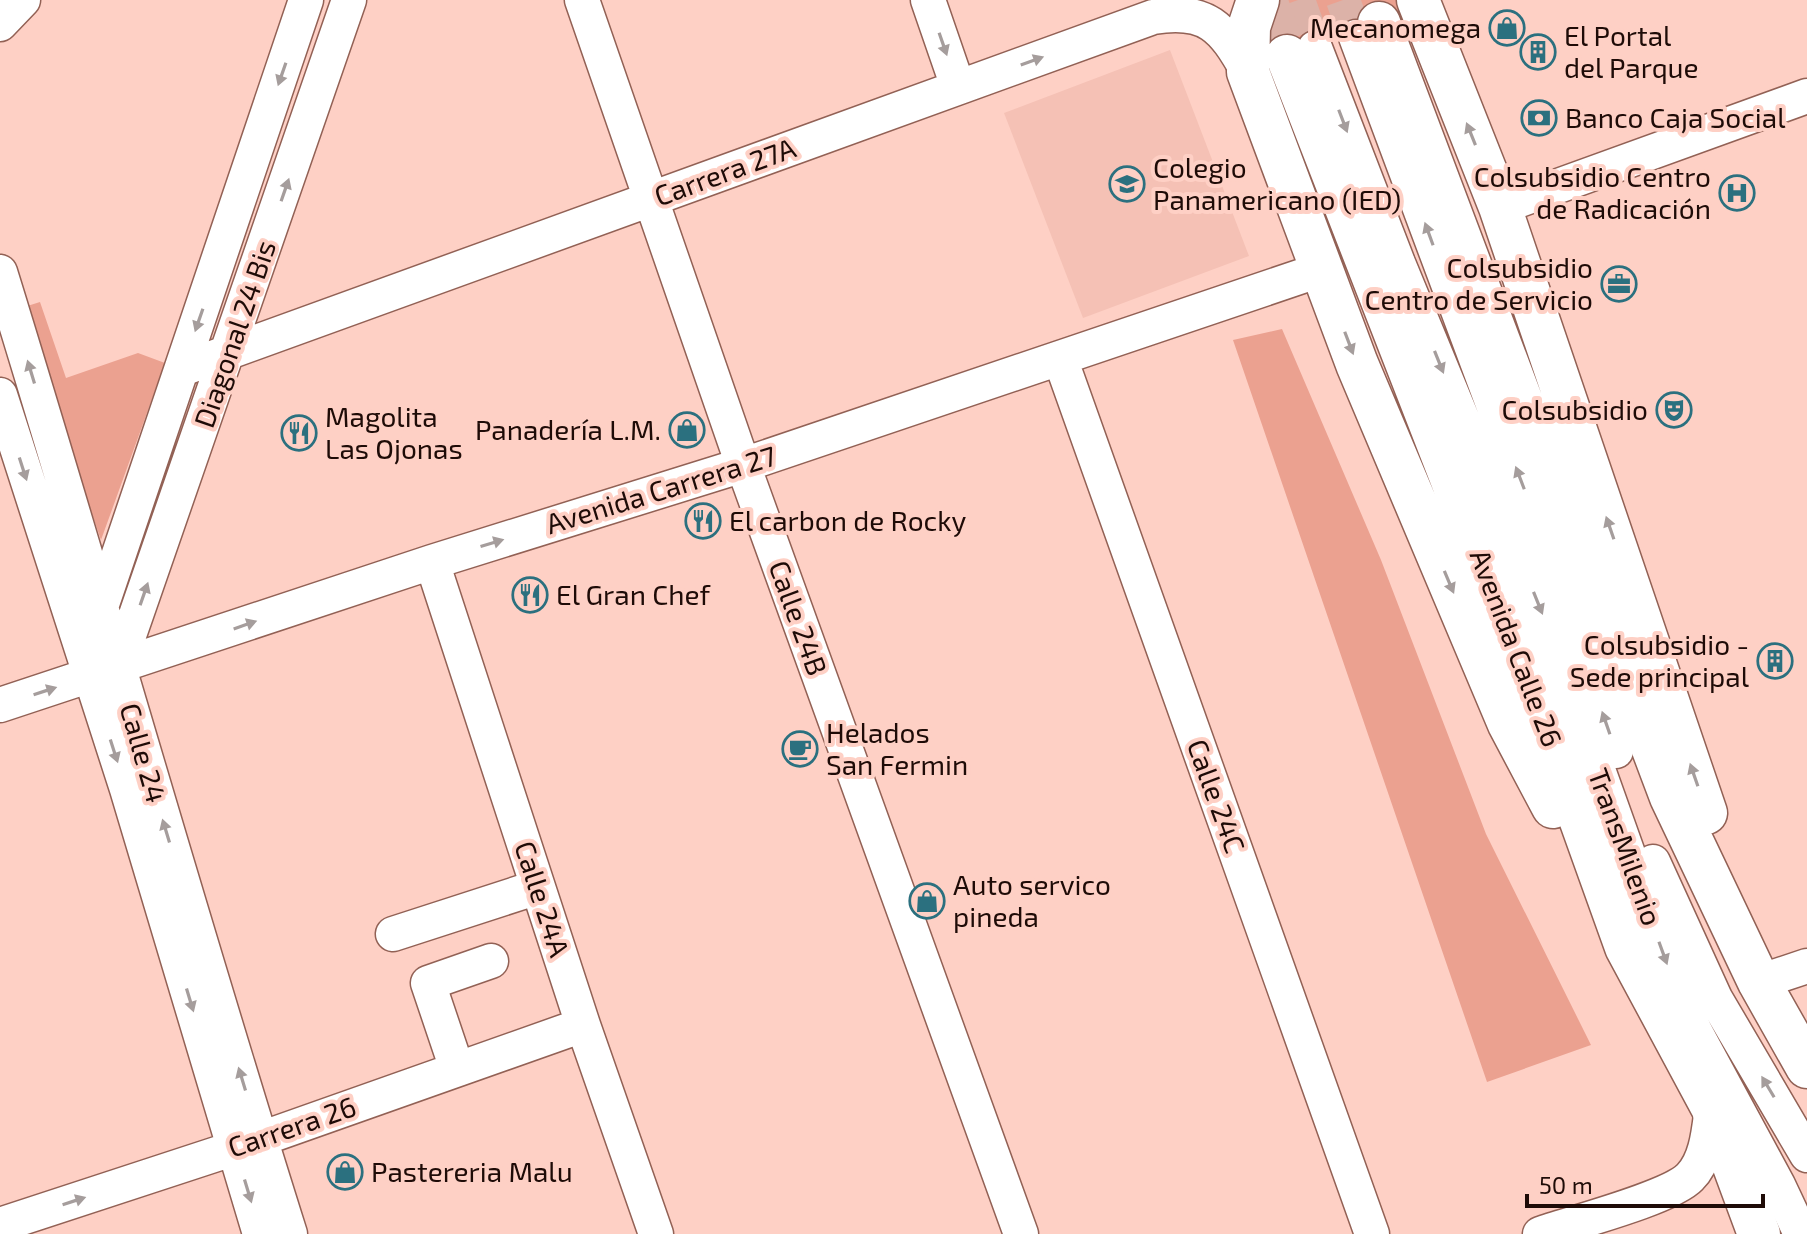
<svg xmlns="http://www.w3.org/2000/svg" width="1807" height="1234" viewBox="0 0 1807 1234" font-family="'Exo 2',sans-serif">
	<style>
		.built { fill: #f5c1b5 }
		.green { fill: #eba190 }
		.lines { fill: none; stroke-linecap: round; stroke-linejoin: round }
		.minor-tunnel { stroke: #dcb2a8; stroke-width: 34; stroke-dasharray: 34 17; stroke-linecap: butt }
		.major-tunnel { stroke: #dcb2a8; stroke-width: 42; stroke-dasharray: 42 21; stroke-linecap: butt }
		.minor-casing { stroke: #926155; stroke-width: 37 }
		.major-casing { stroke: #926155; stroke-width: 45 }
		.minor { stroke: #fff; stroke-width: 34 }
		.major { stroke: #fff; stroke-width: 42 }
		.oneway { fill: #a59d9c }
		.labels { text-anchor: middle; stroke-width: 8; stroke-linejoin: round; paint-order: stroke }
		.poi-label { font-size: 28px; fill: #1e0b07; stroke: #fed0c5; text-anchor: start }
		.street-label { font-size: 28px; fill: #1e0b07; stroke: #fed0c5 }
	</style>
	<rect width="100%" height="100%" fill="#fed0c5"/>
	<path class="built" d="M1170 50 1249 256 1083 318 1004 113Z"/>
	<path class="green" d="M1270 0H1405L1410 7 1256 65Z
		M40 302 66 378 138 353 165 363 101 540 21 308Z
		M1282 329 1381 560 1486 834 1591 1045 1487 1082 1233 340Z"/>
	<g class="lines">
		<path class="minor-tunnel" d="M1298 0 1315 48
			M1343 0 1356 37"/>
		<path class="major-tunnel" d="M1266 0 1287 56"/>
		<defs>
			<path id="minor" d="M582 0 743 465 1021 1234
				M928 0 958 87
				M0 24 23 0
				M1356 37 1550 557 1616 751
				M1315 48 1398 263 1543 615 1684 1011 1778 1185 1801 1234
				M1500 207 1807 96
				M0 272C99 592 189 915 290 1234
				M1060 358 1372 1234
				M182 369 1153 17C1207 8 1223 27 1248 72
				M0 395 127 789 260 1234
				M432 562 583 1025 656 1234
				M99 613 306 0
				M118 667 349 0
				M0 705 432 562 743 465 1320 270
				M1653 862 1715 998 1807 1155
				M393 934 538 887
				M1759 982 1807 966
				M457 1069 428 983 491 961
				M0 1225 235 1148 583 1025
				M1540 1234C1572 1223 1670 1198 1690 1177 1707 1160 1709 1130 1712 1107"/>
			<path id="major" d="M1258 0 1249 27 1248 72 1357 364 1509 724 1553 807
				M1418 0 1500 207 1706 813
				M1379 23 1671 797 1759 982 1807 1067
				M1287 56 1540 707 1626 947 1712 1107 1759 1234"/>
		</defs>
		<use href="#minor" class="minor-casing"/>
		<use href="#major" class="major-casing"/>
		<use href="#minor" class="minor"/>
		<use href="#major" class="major"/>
	</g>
	<defs><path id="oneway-solid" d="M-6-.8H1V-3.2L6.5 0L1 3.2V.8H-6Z" transform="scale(2)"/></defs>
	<g class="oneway">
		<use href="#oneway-solid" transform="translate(943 44) rotate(71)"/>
		<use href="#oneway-solid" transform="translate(1032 61) rotate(-20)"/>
		<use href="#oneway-solid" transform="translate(282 74) rotate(109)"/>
		<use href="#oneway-solid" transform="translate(1343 121) rotate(69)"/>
		<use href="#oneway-solid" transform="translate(1471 134) rotate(-112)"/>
		<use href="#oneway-solid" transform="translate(285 190) rotate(-71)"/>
		<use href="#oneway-solid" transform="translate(1429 234) rotate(-110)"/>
		<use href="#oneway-solid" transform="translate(199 320) rotate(109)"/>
		<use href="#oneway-solid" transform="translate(1349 343) rotate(69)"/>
		<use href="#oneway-solid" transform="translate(1439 362) rotate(68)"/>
		<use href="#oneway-solid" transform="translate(31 372) rotate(-107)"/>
		<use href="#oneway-solid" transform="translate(23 469) rotate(72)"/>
		<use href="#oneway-solid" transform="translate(1520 478) rotate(-111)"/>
		<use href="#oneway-solid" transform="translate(1610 528) rotate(-109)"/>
		<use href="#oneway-solid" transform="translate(492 543) rotate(-17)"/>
		<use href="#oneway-solid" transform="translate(1449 582) rotate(67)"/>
		<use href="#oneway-solid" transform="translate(144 594) rotate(-71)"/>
		<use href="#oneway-solid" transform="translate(1538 603) rotate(68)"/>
		<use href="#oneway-solid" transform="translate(245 625) rotate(-19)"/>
		<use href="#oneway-solid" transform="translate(45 691) rotate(-18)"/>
		<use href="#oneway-solid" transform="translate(1606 723) rotate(-109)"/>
		<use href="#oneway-solid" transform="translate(114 751) rotate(72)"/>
		<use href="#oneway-solid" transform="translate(1694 775) rotate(-109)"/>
		<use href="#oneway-solid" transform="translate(166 831) rotate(-107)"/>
		<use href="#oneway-solid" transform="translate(1663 953) rotate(70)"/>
		<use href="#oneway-solid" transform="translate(190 1000) rotate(73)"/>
		<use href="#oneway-solid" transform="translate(242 1079) rotate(-107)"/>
		<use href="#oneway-solid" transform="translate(1768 1087) rotate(-121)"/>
		<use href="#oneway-solid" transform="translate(248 1191) rotate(73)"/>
		<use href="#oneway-solid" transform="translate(74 1201) rotate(-18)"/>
	</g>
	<defs>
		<symbol id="shop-ring" viewBox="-11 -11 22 22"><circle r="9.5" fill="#fed0c5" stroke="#2b707f" stroke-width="1.5"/><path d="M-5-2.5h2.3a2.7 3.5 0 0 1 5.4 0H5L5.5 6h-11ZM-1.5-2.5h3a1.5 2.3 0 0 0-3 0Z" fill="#2b707f"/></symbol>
		<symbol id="building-ring" viewBox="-11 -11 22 22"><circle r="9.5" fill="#fed0c5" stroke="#2b707f" stroke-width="1.5"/><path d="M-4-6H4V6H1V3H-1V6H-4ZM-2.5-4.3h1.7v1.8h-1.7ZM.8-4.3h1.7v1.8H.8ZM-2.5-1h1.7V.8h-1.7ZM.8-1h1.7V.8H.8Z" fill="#2b707f"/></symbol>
		<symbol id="bank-ring" viewBox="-11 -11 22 22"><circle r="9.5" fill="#fed0c5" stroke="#2b707f" stroke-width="1.5"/><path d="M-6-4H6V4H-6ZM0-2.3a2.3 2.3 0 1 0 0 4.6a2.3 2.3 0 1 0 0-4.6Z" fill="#2b707f"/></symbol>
		<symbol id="university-ring" viewBox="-11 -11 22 22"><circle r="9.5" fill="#fed0c5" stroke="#2b707f" stroke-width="1.5"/><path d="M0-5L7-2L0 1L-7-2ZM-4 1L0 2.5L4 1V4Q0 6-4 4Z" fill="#2b707f"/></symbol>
		<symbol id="hospital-ring" viewBox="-11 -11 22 22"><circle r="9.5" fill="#fed0c5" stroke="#2b707f" stroke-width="1.5"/><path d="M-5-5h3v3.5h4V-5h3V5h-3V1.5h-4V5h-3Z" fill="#2b707f"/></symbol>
		<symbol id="office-ring" viewBox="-11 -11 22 22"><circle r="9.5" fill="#fed0c5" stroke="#2b707f" stroke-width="1.5"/><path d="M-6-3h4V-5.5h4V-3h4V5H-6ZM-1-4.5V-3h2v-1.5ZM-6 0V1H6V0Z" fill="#2b707f"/></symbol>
		<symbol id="theatre-ring" viewBox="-11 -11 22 22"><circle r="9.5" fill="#fed0c5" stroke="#2b707f" stroke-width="1.5"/><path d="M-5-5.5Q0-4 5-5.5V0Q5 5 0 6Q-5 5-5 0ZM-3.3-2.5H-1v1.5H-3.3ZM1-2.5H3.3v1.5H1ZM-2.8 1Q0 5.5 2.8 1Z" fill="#2b707f"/></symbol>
		<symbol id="restaurant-ring" viewBox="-11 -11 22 22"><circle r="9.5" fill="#fed0c5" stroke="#2b707f" stroke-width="1.5"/><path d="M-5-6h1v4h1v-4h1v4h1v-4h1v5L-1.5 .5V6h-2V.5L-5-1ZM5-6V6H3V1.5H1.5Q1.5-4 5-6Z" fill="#2b707f"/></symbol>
		<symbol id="cafe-ring" viewBox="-11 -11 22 22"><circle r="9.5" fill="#fed0c5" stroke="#2b707f" stroke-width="1.5"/><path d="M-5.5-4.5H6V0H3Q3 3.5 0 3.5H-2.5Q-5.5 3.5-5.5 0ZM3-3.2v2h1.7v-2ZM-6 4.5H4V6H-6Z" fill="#2b707f"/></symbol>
	</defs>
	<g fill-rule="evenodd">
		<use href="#shop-ring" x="1487" y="8" width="40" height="40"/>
		<use href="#building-ring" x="1518" y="32" width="40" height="40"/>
		<use href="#bank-ring" x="1519" y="98" width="40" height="40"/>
		<use href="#university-ring" x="1107" y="164" width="40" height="40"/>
		<use href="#hospital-ring" x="1717" y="173" width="40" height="40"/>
		<use href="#office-ring" x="1599" y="264" width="40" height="40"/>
		<use href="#theatre-ring" x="1654" y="390" width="40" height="40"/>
		<use href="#shop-ring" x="667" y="410" width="40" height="40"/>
		<use href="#restaurant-ring" x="279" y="413" width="40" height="40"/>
		<use href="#restaurant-ring" x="683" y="501" width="40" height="40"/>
		<use href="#restaurant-ring" x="510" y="575" width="40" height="40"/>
		<use href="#building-ring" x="1755" y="641" width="40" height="40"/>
		<use href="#cafe-ring" x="780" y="729" width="40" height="40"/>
		<use href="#shop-ring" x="907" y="881" width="40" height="40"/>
		<use href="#shop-ring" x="325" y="1152" width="40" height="40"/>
	</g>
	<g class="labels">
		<g class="poi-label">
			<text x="1481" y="38" text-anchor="end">Mecanomega</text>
			<text x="1564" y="46">El Portal<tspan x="1564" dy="32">del Parque</tspan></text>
			<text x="1565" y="128">Banco Caja Social</text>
			<text x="1153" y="178">Colegio<tspan x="1153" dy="32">Panamericano (IED)</tspan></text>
			<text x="1711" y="187" text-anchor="end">Colsubsidio Centro<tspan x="1711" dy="32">de Radicación</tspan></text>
			<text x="1593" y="278" text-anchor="end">Colsubsidio<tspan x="1593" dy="32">Centro de Servicio</tspan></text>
			<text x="1648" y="420" text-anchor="end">Colsubsidio</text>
			<text x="325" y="427">Magolita<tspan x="325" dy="32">Las Ojonas</tspan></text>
			<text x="661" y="440" text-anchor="end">Panadería L.M.</text>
			<text x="729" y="531">El carbon de Rocky</text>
			<text x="556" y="605">El Gran Chef</text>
			<text x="1749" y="655" text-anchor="end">Colsubsidio -<tspan x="1749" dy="32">Sede principal</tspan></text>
			<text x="826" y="743">Helados<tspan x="826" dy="32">San Fermin</tspan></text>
			<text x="953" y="895">Auto servico<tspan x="953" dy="32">pineda</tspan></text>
			<text x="371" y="1182">Pastereria Malu</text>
		</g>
		<g class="street-label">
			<text transform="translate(725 172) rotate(-20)" y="10">Carrera 27A</text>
			<text transform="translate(235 334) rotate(-71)" y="10">Diagonal 24 Bis</text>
			<text transform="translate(661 490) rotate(-17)" y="10">Avenida Carrera 27</text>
			<text transform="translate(798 618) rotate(70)" y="10">Calle 24B</text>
			<text transform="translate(1516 648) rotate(69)" y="10">Avenida Calle 26</text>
			<text transform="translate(143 753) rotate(74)" y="10">Calle 24</text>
			<text transform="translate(1216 796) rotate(70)" y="10">Calle 24C</text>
			<text transform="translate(1625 847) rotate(70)" y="10">TransMilenio</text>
			<text transform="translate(542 899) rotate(72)" y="10">Calle 24A</text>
			<text transform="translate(292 1127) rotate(-19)" y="10">Carrera 26</text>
		</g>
	</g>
	<path d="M1527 1194v12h236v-12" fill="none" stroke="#1e0b07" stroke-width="4"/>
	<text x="1539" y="1194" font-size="24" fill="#1e0b07" stroke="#fed0c5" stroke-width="6" paint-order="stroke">50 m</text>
</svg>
